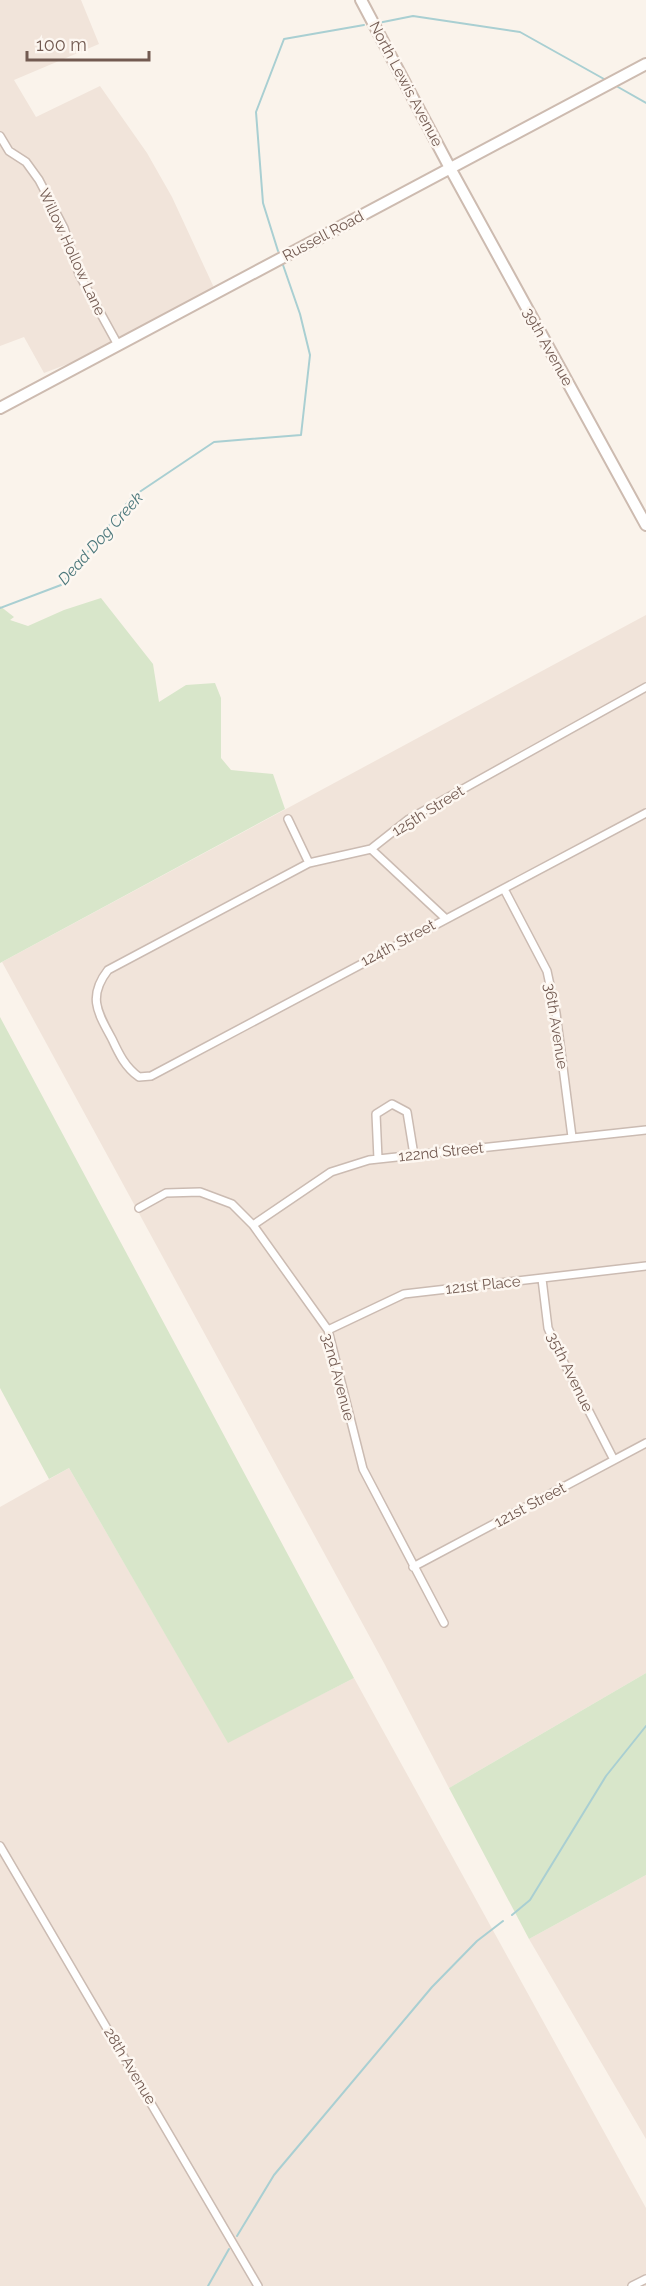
<svg xmlns="http://www.w3.org/2000/svg" width="646" height="2286" viewBox="0 0 646 2286" font-family="Raleway,sans-serif">
	<style>
		.residential { fill: #f1e4da }
		.green { fill: #d8e6ca }
		.lines { fill: none; stroke-linecap: round; stroke-linejoin: round }
		.stream { stroke: #a9cfd2; stroke-width: 2 }
		.street-casing { stroke: #cbbbb2; stroke-width: 10 }
		.secondary-casing { stroke: #cdbbb0; stroke-width: 14 }
		.street { stroke: #fff; stroke-width: 7 }
		.secondary { stroke: #fff; stroke-width: 10 }
		.labels { text-anchor: middle; stroke-width: 5; stroke-linejoin: round; paint-order: stroke }
		.street-label { font-size: 15px; fill: #725a51; stroke: #fdf7f1 }
		.water-label { font-size: 16px; font-style: italic; fill: #4a777b; stroke: #fdf7f1 }
	</style>
	<rect width="100%" height="100%" fill="#faf3eb"/>
	<path class="residential" d="M0 0H81L99 44 14 80 36 117 100 86 147 153 172 197 216 292 118 345 44 373 24 337 0 346Z
		M646 615V1673L449 1788 384 1663 2 962Z
		M69 1468 228 1742 354 1678 646 2208V2286H0V1507Z
		M646 1875V2139L529 1939Z"/>
	<path class="green" d="M101 598 153 664 159 702 186 685 215 683 221 698V758L231 770 273 774 285 809 0 963V606L14 617 10 620 28 626 64 610Z
		M0 1017 354 1678 228 1743 69 1468 49 1479 0 1388Z
		M646 1673V1875L529 1939 449 1788Z"/>
	<g class="lines">
		<path class="stream" d="M378 23 413 16 520 32 604 79
			M618 87 646 103
			M278 251 263 203 256 112 284 39 364 25
			M0 608 61 585 132 497 214 442 301 435 310 355 300 314 283 265
			M512 1915 530 1900 606 1776 646 1726
			M237 2236 274 2175 432 1987 477 1941 503 1921
			M208 2286 229 2249"/>
		<defs>
			<path id="street" d="M0 136 9 151 26 162 39 180 64 228 79 274 118 345
				M646 687 409 819 371 849 309 863 108 970C87 997 98 1013 112 1039 119 1054 125 1067 139 1077L151 1076 646 813
				M288 819 309 863
				M371 849 445 918
				M504 889 547 971 556 1013 572 1137
				M378 1159 376 1114 392 1104 407 1112 414 1155
				M139 1208 166 1193 200 1192 232 1204 253 1225 328 1330 363 1469 444 1623
				M253 1225 331 1172 369 1160 646 1130
				M542 1279 548 1328 559 1353 614 1460
				M328 1330 404 1294 646 1266
				M413 1567 646 1443
				M0 1846 258 2286
				M632 2286 646 2279"/>
			<path id="secondary" d="M361 0 450 168 646 525
				M0 408 646 64"/>
		</defs>
		<use href="#street" class="street-casing"/>
		<use href="#secondary" class="secondary-casing"/>
		<use href="#street" class="street"/>
		<use href="#secondary" class="secondary"/>
	</g>
	<g class="labels">
		<g class="street-label">
			<text transform="translate(406 84) rotate(62)" y="5">North Lewis Avenue</text>
			<text transform="translate(323 236) rotate(-28)" y="5">Russell Road</text>
			<text transform="translate(72 252) rotate(65)" y="5">Willow Hollow Lane</text>
			<text transform="translate(548 347) rotate(61)" y="5">39th Avenue</text>
			<text transform="translate(428 811) rotate(-32)" y="5">125th Street</text>
			<text transform="translate(398 943) rotate(-28)" y="5">124th Street</text>
			<text transform="translate(556 1026) rotate(81)" y="5">36th Avenue</text>
			<text transform="translate(441 1152) rotate(-6)" y="5">122nd Street</text>
			<text transform="translate(483 1285) rotate(-6)" y="5">121st Place</text>
			<text transform="translate(570 1372) rotate(64)" y="5">35th Avenue</text>
			<text transform="translate(338 1377) rotate(75)" y="5">32nd Avenue</text>
			<text transform="translate(530 1505) rotate(-28)" y="5">121st Street</text>
			<text transform="translate(130 2066) rotate(59)" y="5">28th Avenue</text>
		</g>
		<g class="water-label">
			<text transform="translate(100 538) rotate(-48)" y="6">Dead Dog Creek</text>
		</g>
	</g>
	<path d="M27 51v9h122v-9" fill="none" stroke="#725a51" stroke-width="3"/>
	<text x="36" y="51" font-size="18" fill="#725a51" stroke="#fdf7f1" stroke-width="4.5" paint-order="stroke">100 m</text>
</svg>
